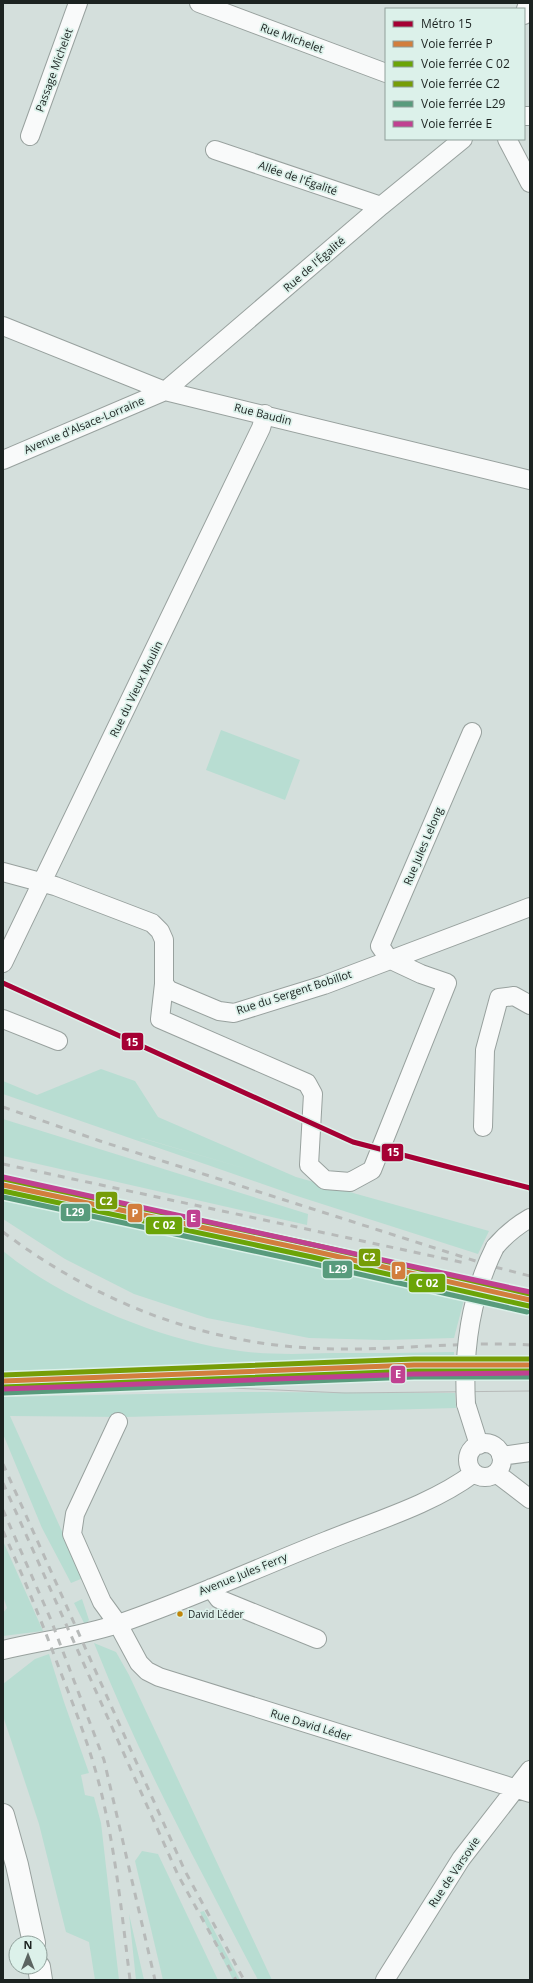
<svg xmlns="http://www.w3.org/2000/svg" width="533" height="1983" viewBox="0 0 533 1983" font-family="'Open Sans',sans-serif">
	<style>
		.green { fill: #b8ddd2; fill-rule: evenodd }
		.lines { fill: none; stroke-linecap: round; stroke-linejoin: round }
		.minor-casing { stroke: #98a19e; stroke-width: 20 }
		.highway-casing { stroke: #98a19e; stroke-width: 24 }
		.minor { stroke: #f9fafa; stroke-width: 18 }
		.highway { stroke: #f9fafa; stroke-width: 22 }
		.tram { stroke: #b7bab9; stroke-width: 1 }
		.rail { stroke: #b7bab9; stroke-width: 3; stroke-dasharray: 7 7; stroke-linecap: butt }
		.minor-bridge-casing { stroke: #98a19e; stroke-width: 20; stroke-linecap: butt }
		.minor-bridge { stroke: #f9fafa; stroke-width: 18 }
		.rail-1-casing { stroke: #dcf1ea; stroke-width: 8 }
		.rail-2-casing { stroke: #dcf1ea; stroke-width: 8 }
		.rail-3-casing { stroke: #dcf1ea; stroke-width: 8 }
		.rail-4-casing { stroke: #dcf1ea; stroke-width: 8 }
		.rail-5-casing { stroke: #dcf1ea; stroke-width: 8 }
		.rail-1 { stroke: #d27e3d; stroke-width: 5 }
		.rail-2 { stroke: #6ba407; stroke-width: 5 }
		.rail-3 { stroke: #769d07; stroke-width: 5 }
		.rail-4 { stroke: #589b7c; stroke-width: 5 }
		.rail-5 { stroke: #c04191; stroke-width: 5 }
		.metro-1-casing { stroke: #dcf1ea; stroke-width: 8 }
		.metro-1 { stroke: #a50034; stroke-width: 5 }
		.bus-dot { fill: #c08508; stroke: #dcf1ea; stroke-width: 1.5 }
		.labels { text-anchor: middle; stroke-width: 3.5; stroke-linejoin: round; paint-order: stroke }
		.bus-label { font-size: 10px; fill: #1c2321; stroke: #dcf1ea; text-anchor: start }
		.street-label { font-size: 11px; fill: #1c2321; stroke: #dcf1ea }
		.line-badge { stroke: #dcf1ea; stroke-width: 1.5 }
		.badge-label { font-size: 11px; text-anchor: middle; font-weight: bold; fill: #fff }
	</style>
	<rect width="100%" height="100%" fill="#d4dfdc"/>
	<path class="green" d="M221 730 300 760 285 800 206 770Z
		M101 1069 135 1081 158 1117 296 1177 489 1231 478 1254 294 1195 3 1094V1081L37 1095ZM141 1138 260 1173 142 1138Z
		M3 1119 308 1214 307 1225 3 1156Z
		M3 1193 465 1296 454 1338 384 1340 309 1338 207 1318 134 1294 65 1259 3 1219Z
		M3 1251C63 1300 162 1341 240 1351 270 1355 303 1354 333 1353 374 1353 414 1353 454 1352V1359L298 1362 3 1371Z
		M241 1392 455 1393 456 1408 125 1417 10 1416 83 1578 71 1583 42 1528 3 1434V1397Z
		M3 1541 43 1631 3 1636V1613L7 1608 3 1596Z
		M82 1599 89 1620 85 1625 74 1603Z
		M94 1643 116 1652 129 1675 272 1980H258C200 1869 140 1760 94 1643Z
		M49 1654 64 1702 89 1773 81 1775 85 1795 94 1797 101 1823 119 1980H95L89 1942 66 1932 39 1824 3 1716V1684L35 1659Z
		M142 1851 158 1854 218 1980H163L135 1861Z
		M204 1911 240 1980H233L200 1912Z
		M129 1914 144 1980H136Z"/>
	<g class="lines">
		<defs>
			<path id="minor" d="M199 3 386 73
				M524 15 528 3
				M524 116H530
				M30 136 78 3
				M507 139 530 183
				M215 150 381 206
				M3 326 165 391 530 480
				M3 460 165 391 381 206 463 139
				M3 872 55 886 152 923 160 931 164 940V984L160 1019 307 1083 313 1094 309 1165 325 1180 350 1182 372 1170 447 983 421 974 389 959 380 946 472 732
				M3 963 261 428 265 414
				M164 984 169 990 219 1011 234 1013 324 985 530 907
				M3 1019 58 1041
				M483 1127 485 1050 499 998 514 996 530 1005
				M495 1247C506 1234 516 1226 530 1218
				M466 1404 479 1445
				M118 1422 75 1514 72 1534 102 1602 118 1624 139 1663 147 1671 159 1677 530 1793
				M468 1460a17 17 0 1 1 34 0a17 17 0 1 1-34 0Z
				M501 1456 530 1452
				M496 1473 530 1499
				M211 1588 219 1599 317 1639
				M3 1650C41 1641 81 1636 118 1624 189 1600 257 1568 326 1541 375 1521 431 1505 474 1473
				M385 1980 461 1859 530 1770"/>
			<path id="highway" d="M3 1815 17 1865 34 1943
				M39 1967 41 1980"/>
		</defs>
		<use href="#minor" class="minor-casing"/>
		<use href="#highway" class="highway-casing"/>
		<use href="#minor" class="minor"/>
		<use href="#highway" class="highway"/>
		<path class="tram" d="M112 1386H187L345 1393 530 1391"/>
		<path class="rail" d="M3 1107 100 1141 491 1266 530 1276
			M3 1164 465 1263
			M3 1232C100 1305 211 1347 334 1349 399 1350 465 1341 530 1345
			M3 1464 185 1871 244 1980
			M3 1483 178 1875 236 1980
			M3 1510 51 1620 104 1760 155 1980
			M3 1531C23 1576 42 1622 59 1668 77 1714 95 1760 105 1809 117 1865 123 1923 130 1980"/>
		<defs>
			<path id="minor-bridge" d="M466 1404C463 1349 470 1297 495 1247"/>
		</defs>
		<use href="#minor-bridge" class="minor-bridge-casing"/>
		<use href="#minor-bridge" class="minor-bridge"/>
		<defs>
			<path id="rail-1" d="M3 1185 313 1251 530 1300
				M3 1381 414 1365H530"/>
			<path id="rail-2" d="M3 1191 312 1257 529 1306
				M3 1387 414 1371H530"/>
			<path id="rail-3" d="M4 1179 314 1245 530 1294
				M3 1375 414 1359H530"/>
			<path id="rail-4" d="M3 1197 310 1263 527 1312
				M3 1393 414 1377H530"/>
			<path id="rail-5" d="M3 1177 530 1292
				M3 1389 413 1374 530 1373"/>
		</defs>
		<use href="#rail-1" class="rail-1-casing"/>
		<use href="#rail-2" class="rail-2-casing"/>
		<use href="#rail-3" class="rail-3-casing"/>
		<use href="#rail-4" class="rail-4-casing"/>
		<use href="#rail-5" class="rail-5-casing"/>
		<use href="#rail-1" class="rail-1"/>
		<use href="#rail-2" class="rail-2"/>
		<use href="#rail-3" class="rail-3"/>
		<use href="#rail-4" class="rail-4"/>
		<use href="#rail-5" class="rail-5"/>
		<defs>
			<path id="metro-1" d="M3 983 353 1142 530 1188"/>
		</defs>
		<use href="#metro-1" class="metro-1-casing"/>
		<use href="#metro-1" class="metro-1"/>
	</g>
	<circle class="bus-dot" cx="180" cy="1614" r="3.5"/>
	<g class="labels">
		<g class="bus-label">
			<text x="188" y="1618">David Léder</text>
		</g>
		<g class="street-label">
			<text transform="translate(292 38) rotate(20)" y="4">Rue Michelet</text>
			<text transform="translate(54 70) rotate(-70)" y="4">Passage Michelet</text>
			<text transform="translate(298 178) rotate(19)" y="4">Allée de l'Égalité</text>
			<text transform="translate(314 264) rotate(-41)" y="4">Rue de l'Égalité</text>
			<text transform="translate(263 414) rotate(14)" y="4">Rue Baudin</text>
			<text transform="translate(84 425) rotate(-23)" y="4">Avenue d'Alsace-Lorraine</text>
			<text transform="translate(136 689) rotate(-64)" y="4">Rue du Vieux Moulin</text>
			<text transform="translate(423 846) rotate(-67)" y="4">Rue Jules Lelong</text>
			<text transform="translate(294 992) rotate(-18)" y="4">Rue du Sergent Bobillot</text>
			<text transform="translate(243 1574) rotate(-22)" y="4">Avenue Jules Ferry</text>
			<text transform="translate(311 1725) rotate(17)" y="4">Rue David Léder</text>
			<text transform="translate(454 1872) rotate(-56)" y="4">Rue de Varsovie</text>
		</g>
	</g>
	<g class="line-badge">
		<rect x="121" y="1032" width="23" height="19" rx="4" fill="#a50034"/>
		<rect x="381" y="1143" width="23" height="19" rx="4" fill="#a50034"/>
		<rect x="95" y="1191" width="23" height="19" rx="4" fill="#769d07"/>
		<rect x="60" y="1203" width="31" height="19" rx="4" fill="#589b7c"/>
		<rect x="127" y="1203" width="16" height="20" rx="4" fill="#d27e3d"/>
		<rect x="186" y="1209" width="15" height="19" rx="4" fill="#c04191"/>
		<rect x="145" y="1216" width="38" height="19" rx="4" fill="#6ba407"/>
		<rect x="358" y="1248" width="23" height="19" rx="4" fill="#769d07"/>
		<rect x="322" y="1260" width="31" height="19" rx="4" fill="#589b7c"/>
		<rect x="391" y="1261" width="15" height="19" rx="4" fill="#d27e3d"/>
		<rect x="408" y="1273" width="38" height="20" rx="4" fill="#6ba407"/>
		<rect x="390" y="1365" width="16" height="19" rx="4" fill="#c04191"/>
	</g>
	<g class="badge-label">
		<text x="132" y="1046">15</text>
		<text x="393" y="1156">15</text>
		<text x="106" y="1205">C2</text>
		<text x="75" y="1216">L29</text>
		<text x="135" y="1217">P</text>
		<text x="193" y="1222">E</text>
		<text x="164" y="1229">C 02</text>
		<text x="369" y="1261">C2</text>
		<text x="338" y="1273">L29</text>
		<text x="398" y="1274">P</text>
		<text x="427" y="1287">C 02</text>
		<text x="398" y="1378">E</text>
	</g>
	<rect width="533" height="1983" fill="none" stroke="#1c2321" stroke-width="8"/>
	<rect x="385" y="8" width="140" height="132" fill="#dcf1ea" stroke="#8f9f9a"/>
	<rect x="393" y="21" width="20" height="6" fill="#a50034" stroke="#8f9f9a"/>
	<text x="421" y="28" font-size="12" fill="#1c2321">Métro 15</text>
	<rect x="393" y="41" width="20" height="6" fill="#d27e3d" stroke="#8f9f9a"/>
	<text x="421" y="48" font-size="12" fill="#1c2321">Voie ferrée P</text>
	<rect x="393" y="61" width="20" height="6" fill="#6ba407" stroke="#8f9f9a"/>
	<text x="421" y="68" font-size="12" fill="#1c2321">Voie ferrée C 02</text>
	<rect x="393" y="81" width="20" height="6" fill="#769d07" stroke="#8f9f9a"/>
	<text x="421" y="88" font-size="12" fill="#1c2321">Voie ferrée C2</text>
	<rect x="393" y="101" width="20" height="6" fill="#589b7c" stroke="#8f9f9a"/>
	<text x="421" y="108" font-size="12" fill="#1c2321">Voie ferrée L29</text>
	<rect x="393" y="121" width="20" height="6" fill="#c04191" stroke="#8f9f9a"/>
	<text x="421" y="128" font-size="12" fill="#1c2321">Voie ferrée E</text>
	<g transform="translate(28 1955)"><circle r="19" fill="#dcf1ea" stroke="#8f9f9a"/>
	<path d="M0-3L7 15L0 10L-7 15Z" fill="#5c6562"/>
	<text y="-6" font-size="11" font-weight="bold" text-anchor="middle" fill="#1c2321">N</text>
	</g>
</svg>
